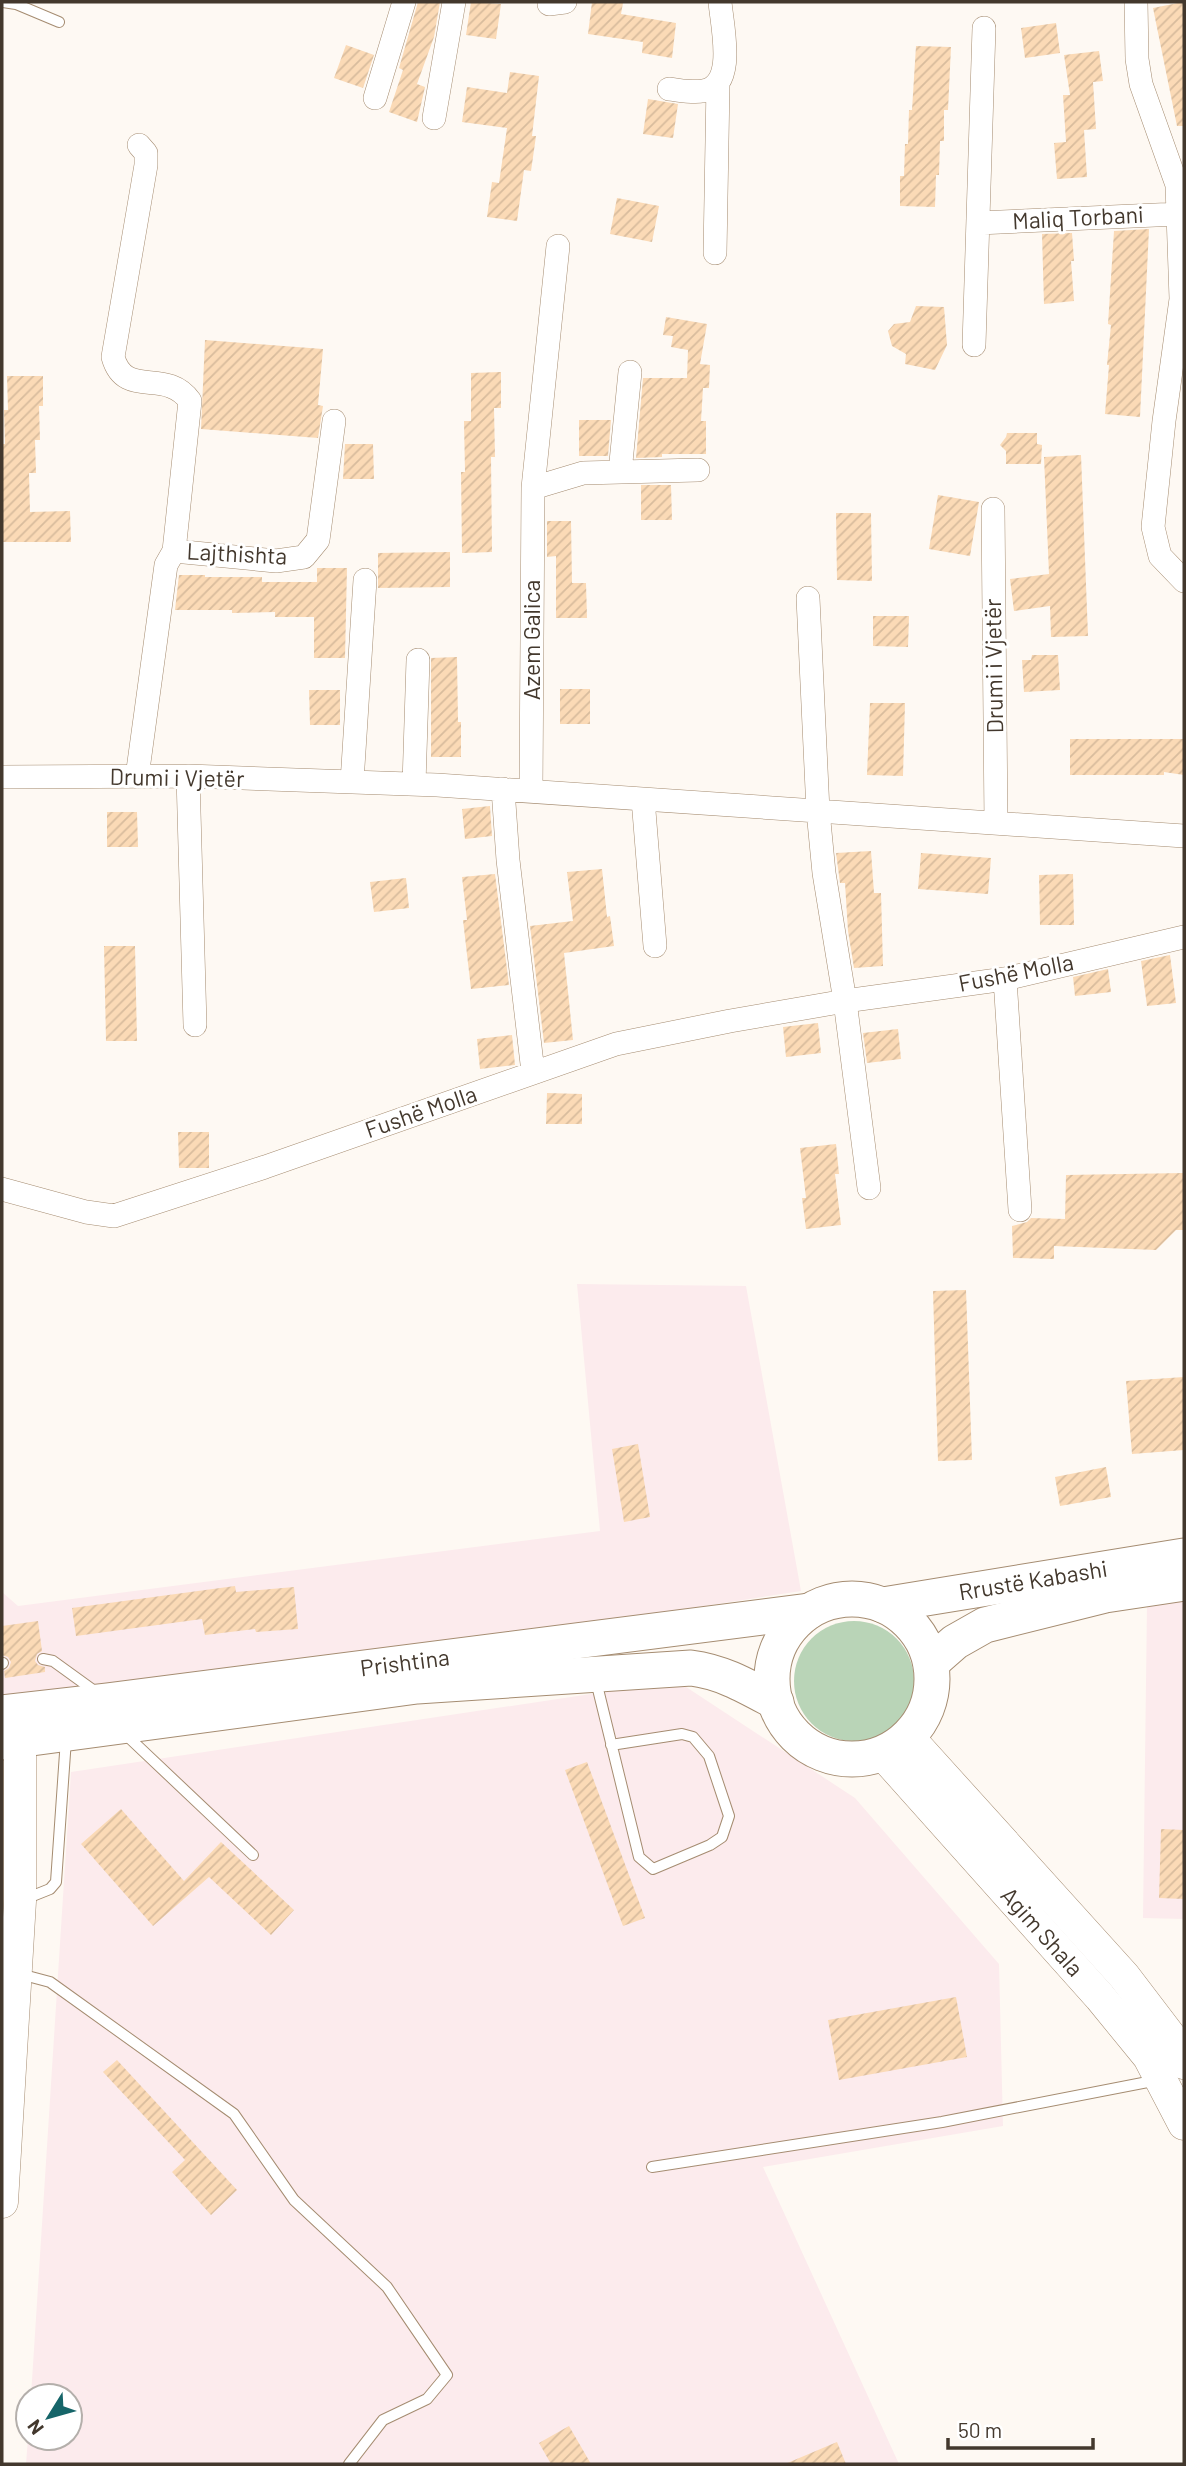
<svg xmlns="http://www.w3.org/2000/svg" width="1186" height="2466" viewBox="0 0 1186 2466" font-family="Barlow,sans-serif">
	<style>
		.commercial { fill: #fcebed }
		.green { fill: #b9d4b7 }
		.building { fill: url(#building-hatch) }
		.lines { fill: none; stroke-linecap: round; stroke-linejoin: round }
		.service-casing { stroke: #a58c71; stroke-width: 12 }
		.minor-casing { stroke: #a58c71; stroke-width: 24 }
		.secondary-casing { stroke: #a58c71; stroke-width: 33 }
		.primary-casing { stroke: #a58c71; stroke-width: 37 }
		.service { stroke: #fff; stroke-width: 10 }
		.minor { stroke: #fff; stroke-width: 23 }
		.secondary { stroke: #fff; stroke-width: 32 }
		.primary { stroke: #fff; stroke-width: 35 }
		.labels { text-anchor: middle; stroke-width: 6; stroke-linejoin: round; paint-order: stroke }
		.street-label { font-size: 23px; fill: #43382d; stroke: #fff }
	</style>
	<defs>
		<pattern id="building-hatch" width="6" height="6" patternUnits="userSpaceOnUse" patternTransform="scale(1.75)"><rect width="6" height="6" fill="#fbdab6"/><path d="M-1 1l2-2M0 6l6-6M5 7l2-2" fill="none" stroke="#d8bc9d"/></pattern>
	</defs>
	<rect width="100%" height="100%" fill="#fef9f3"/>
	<path class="commercial" d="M577 1284 746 1286 801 1591 2 1715V1592L18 1606 600 1531Z
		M1184 1597V1919L1143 1918 1147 1604Z
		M677 1681 855 1798 999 1964 1003 2126 763 2167 899 2464H26L28 2438H70V2396H31L71 1772Z"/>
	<path class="green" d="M794 1681a60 60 0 1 1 120 0a60 60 0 1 1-120 0Z"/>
	<path class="building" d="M418 2H440L434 37 417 84 425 87 417 122 389 112 403 70 399 68Z
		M471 2 501 4 496 39 466 35Z
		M592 2 623 3 621 14 676 23 672 58 642 53 643 42 588 34Z
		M1183 2 1184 126H1177L1153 8Z
		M1056 23 1060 53 1025 58 1021 28Z
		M346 45 374 55 363 88 334 78Z
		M916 46 951 47 948 110H944V141H940L939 175H936L935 207 900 206V176H904L905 144H908L909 110H912Z
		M1099 51 1103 81 1093 82 1096 129 1084 130 1087 177 1057 179 1054 143 1066 142 1063 95H1070L1064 55Z
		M510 72 539 76 532 136H536L531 171 524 170 517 221 487 217 492 182 499 183 507 128 462 122 467 87 507 93Z
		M648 99 678 104 673 138 643 134Z
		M617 198 659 206 652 242 610 234Z
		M1149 229 1140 417 1105 414 1109 365H1107L1111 325 1108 324 1114 231Z
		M1072 233 1074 261H1071L1074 301 1044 304 1042 234Z
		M916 306 944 307 947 345 935 370 905 364 906 354 892 346 888 331 894 324 910 322Z
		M666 317 707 324 700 364 710 365 709 388H703L701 421H706V454H662V457L636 458 643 378H687L688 350 671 347 673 336 663 335Z
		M205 340 323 349 318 405 323 406 318 438 201 429Z
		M501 372V408H494L495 457H491L492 552 462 553 461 472H465L464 421H471V373Z
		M7 376H43V406H39L40 440H35L36 473H29L30 512 70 511 71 542H2V444H5L4 410H8Z
		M579 420H611L608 456H579Z
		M1007 433H1037V444L1042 445 1041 464H1006V451L1000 445 1006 437Z
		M345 444H373L374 479H343Z
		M1081 455 1088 636 1051 637 1050 606 1014 611 1010 579 1049 574 1044 457Z
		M641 485H671L672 520H641Z
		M938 495 979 502 970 556 929 549Z
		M836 513H871L872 581 837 580Z
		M547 521H571L572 583H586L587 618H556V556L547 557Z
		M450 552V587L378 588V553Z
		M317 568H347L345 658H314V617H275V612L232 613V610H175L179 575H205V577H262V582H317Z
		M873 616H909L908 647 873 646Z
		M1032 655H1058L1060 690 1024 692 1022 660H1031Z
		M457 657 458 722H461V757H431V658Z
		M560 689H590V724H560Z
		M309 690H340V725H310Z
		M870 703H905L903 776 867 775Z
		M1070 739H1184V775L1164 772V775H1070Z
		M490 806 492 836 465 839 462 809Z
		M107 812H137L138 847H107Z
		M871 851 874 893H881L883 966 854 968 848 931 845 883H840L836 853Z
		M921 853 991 858 988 894 918 889Z
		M602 869 607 917 610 916 614 946 564 953 573 1040 544 1043 530 926 573 921 567 872Z
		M495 874 509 985 471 989 463 920H467L462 877Z
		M1073 874 1074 925H1040L1039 875Z
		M406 878 409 908 374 912 370 882Z
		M104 946H135L137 1041H106Z
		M1170 955 1176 1003 1147 1006 1141 961Z
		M1108 969 1111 992 1075 996 1073 977Z
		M818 1023 821 1053 786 1057 783 1027Z
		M898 1029 901 1059 867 1063 863 1033Z
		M512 1035 515 1065 480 1069 477 1039Z
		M547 1093 582 1094V1124H546Z
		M178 1132H209V1168H179Z
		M836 1144 839 1174H835L841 1225 806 1229 802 1198H806L800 1148Z
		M1184 1173V1230H1176L1156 1250 1054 1246V1259L1013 1258 1012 1226 1027 1222 1031 1218 1065 1219 1066 1175Z
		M966 1290 972 1460 938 1461 933 1291Z
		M1184 1377V1450L1132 1454 1126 1381Z
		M638 1444 650 1517 624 1522 612 1449Z
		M1106 1467 1111 1497 1060 1506 1055 1477Z
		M235 1586 236 1592 294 1587 298 1629 256 1632 255 1629 205 1635 202 1619 76 1636 72 1608Z
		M38 1621 42 1651 37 1654 35 1661 38 1665 45 1667V1672L5 1678 4 1671 9 1668 11 1662 8 1657 2 1655V1626Z
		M587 1762 645 1918 623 1926 565 1770Z
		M121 1809 184 1881 221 1842 294 1910 271 1935 209 1877 153 1926 81 1844Z
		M1161 1829 1184 1830V1899L1159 1898Z
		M956 1997 967 2057 839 2080 828 2020Z
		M117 2060 237 2190 211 2215 172 2172 185 2160 103 2072Z
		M569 2426 591 2464H551L539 2443Z
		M837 2442 846 2464H785Z"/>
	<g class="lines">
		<defs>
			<path id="service" d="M3 2 16 4 59 22
				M43 1659 53 1661 100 1695
				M2 1664 3 1663
				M596 1681 639 1857 653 1869 710 1845 722 1837 729 1816 709 1756 693 1737 682 1734 611 1745
				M123 1732 253 1855
				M25 1899 50 1889 56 1882 66 1739
				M20 1974 50 1982 234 2114 294 2200 387 2287 447 2375 427 2399 383 2420 349 2464
				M652 2167 942 2122 1158 2080"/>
			<path id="minor" d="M1136 2 1137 59 1141 84 1177 185 1181 299 1164 421 1153 527 1160 556 1184 581
				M549 4 565 2
				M669 89C679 90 692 93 703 91 737 87 722 26 720 2
				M375 98 404 2
				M434 118 454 2
				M139 145 146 153V165L113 357C125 400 166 367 190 401L174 551
				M978 223 1178 214
				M715 253 718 85
				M974 345 984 28
				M620 472 630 372
				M533 488 558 246
				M993 509 996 823
				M808 598 818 811 824 873 845 1001 1005 979 1184 937
				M188 776 195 1025
				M2 777 188 776 437 785 1184 836
				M137 777 166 565 174 551 276 561 304 557 318 540 334 421
				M352 782 365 580
				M414 784 418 660
				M503 789 508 860 533 1072
				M531 791 533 488 583 473 698 470
				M643 799 655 946
				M1005 979 1020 1210
				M2 1189 86 1212 114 1216 265 1167 616 1044 730 1021 845 1001 869 1188"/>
			<g id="secondary">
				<path d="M908 1737 1124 1976 1172 2039 1184 2063"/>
				<path id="s1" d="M882 1753 1100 1997 1149 2057 1184 2124"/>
				<path d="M2 2202 20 1901V1739L13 1715"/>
			</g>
			<g id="primary">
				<circle cx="852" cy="1679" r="80"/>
				<path id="s2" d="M883 1605 1184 1556"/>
				<path d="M931 1663 955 1642 985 1625 1105 1595 1184 1583"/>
				<path id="s3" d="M2 1713 108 1701 809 1611"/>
				<path d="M2 1742 417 1686 691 1668C723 1672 748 1687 776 1702"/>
			</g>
		</defs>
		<use href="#service" class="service-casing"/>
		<use href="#minor" class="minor-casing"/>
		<use href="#secondary" class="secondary-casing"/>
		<use href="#primary" class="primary-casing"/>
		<use href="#service" class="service"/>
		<use href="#minor" class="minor"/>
		<use href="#secondary" class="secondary"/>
		<use href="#primary" class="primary"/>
	</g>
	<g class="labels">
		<g class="street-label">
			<text transform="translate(1078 218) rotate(-3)" y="8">Maliq Torbani</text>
			<text transform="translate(237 554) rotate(3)" y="8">Lajthishta</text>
			<text transform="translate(532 640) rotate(-90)" y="8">Azem Galica</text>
			<text transform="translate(994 666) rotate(-91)" y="8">Drumi i Vjetër</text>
			<text transform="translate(177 778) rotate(1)" y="8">Drumi i Vjetër</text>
			<text transform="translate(1016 973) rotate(-11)" y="8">Fushë Molla</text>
			<text transform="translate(421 1112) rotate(-19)" y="8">Fushë Molla</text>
			<text dy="8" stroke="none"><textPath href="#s2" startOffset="152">Rrustë Kabashi</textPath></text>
			<text dy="8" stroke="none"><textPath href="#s3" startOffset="406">Prishtina</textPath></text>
			<text dy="8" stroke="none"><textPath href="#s1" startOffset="240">Agim Shala</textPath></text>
		</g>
	</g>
	<rect width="1186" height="2466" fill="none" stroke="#43382d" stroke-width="7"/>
	<g transform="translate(49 2417) rotate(233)"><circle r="33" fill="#ffffff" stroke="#b4afab" stroke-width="2"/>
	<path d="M0-5L12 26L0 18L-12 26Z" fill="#166569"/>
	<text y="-10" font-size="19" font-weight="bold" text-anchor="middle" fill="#43382d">N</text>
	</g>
	<path d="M948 2438v10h145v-10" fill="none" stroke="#43382d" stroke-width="3.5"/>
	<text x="958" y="2438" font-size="21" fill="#43382d" stroke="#ffffff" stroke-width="5" paint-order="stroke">50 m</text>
</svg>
